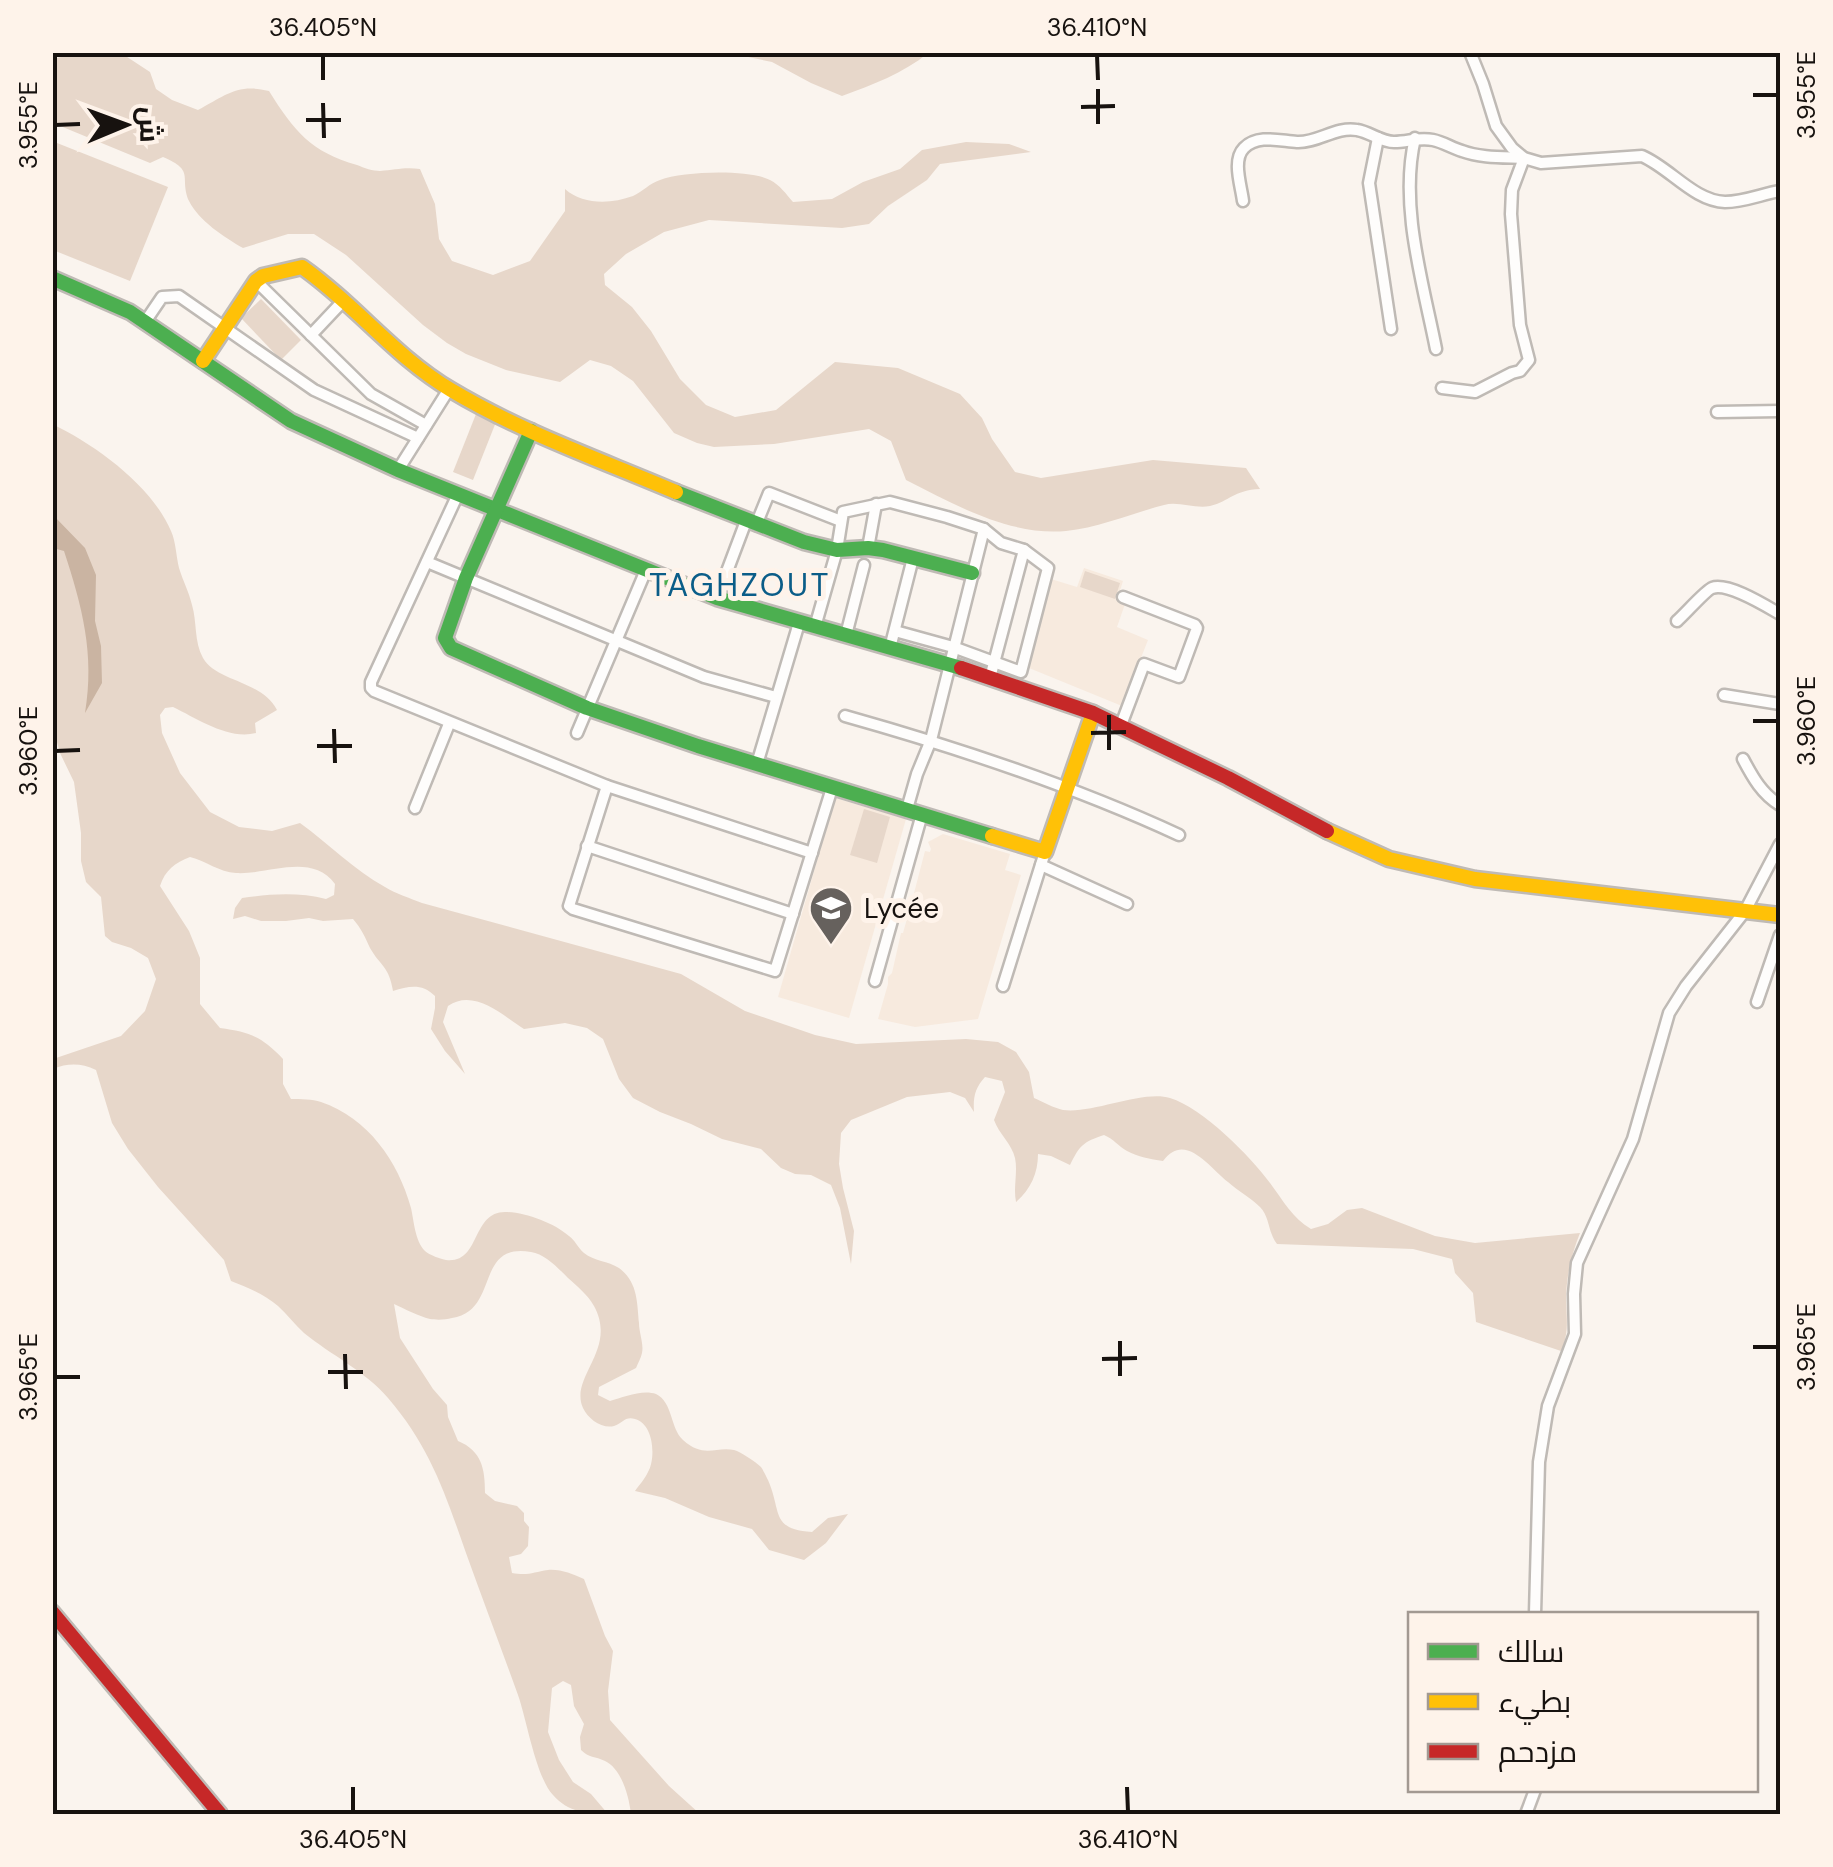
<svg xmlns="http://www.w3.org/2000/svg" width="1833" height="1867" viewBox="0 0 1833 1867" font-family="'DM Sans',Cairo,sans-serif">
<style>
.built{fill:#f7eade}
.green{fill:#e7d7ca}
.water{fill:#cab4a2}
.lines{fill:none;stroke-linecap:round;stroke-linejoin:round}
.street-casing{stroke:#bfbab5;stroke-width:15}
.fast-casing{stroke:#bfbab5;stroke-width:19}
.slow-casing{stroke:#bfbab5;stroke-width:19}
.jam-casing{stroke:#bfbab5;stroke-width:19}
.street{stroke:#fefdfc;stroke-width:10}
.fast{stroke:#4caf50;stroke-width:14}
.slow{stroke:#ffc107;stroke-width:14}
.jam{stroke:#c62828;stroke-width:14}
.ticks{fill:none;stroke:#17120f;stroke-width:4}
.labels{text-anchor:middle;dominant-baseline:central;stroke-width:10;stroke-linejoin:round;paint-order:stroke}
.poi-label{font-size:28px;fill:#17120f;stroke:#fef3ea;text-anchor:start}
.quarter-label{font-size:32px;letter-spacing:2.5px;fill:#0b5d88;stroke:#fef3ea}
.neatline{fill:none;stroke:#17120f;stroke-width:4}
.ticks-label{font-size:25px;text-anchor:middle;fill:#17120f}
</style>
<rect width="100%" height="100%" fill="#faf4ee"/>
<!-- built -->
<g class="built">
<path d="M1084,568L1123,581L1117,600L1125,604L1117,627L1148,640L1122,706L1029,668L1051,579L1077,587Z"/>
<path d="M835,798L906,819L849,1018L778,997Z"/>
<path d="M943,834L1010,854L1005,870L1021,875L978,1019L915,1027L878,1019L888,984V977L892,973L901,933H903L910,908L916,904L913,897L925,851L930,852L931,849L928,842Z"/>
</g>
<!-- green -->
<g class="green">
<path d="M77,53H121L150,72L156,89L172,100L198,110C225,96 237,83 269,91C294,131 311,152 357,165C364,168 373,171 380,171C395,170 404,167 420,169L435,204L439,239L452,261L493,275L530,261L565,211V189C583,205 611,204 633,196C642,192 650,183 660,180C683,171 749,169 770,180C780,185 786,194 793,202L832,199L863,182L900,169L922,150L966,142L1009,144L1031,152L940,164L927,180L888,206L869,224L842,228L709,220L664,232L626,254L604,274L605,285L632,307L651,331L680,379L706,405L735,417L776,410L835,362L898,368L960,394L982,418L992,439L1015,472L1041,478L1153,460L1246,468L1260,489C1234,490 1230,501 1210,506C1195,509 1178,501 1164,505C1133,513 1098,528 1066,531C1010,536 955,505 906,480L891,441L869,429L774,444L714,447L697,443L674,433L633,381L611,366L590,360L560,382L506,370L466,354L447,343L423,325L346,255L314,234H288L243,248C224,237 199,221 189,201C179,177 196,171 163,157L150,163L53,123V59Z"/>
<path d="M729,53H928C904,73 872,85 842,96L811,83L772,62Z"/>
<path d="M52,141L168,187L130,281L53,250Z"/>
<path d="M261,299L301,340L281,360L241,318Z"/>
<path d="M476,414L496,422L473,480L453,472Z"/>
<path d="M52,424C96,445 152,486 171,531C176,542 176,556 179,568C183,581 189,592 192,605C197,621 194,642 203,658C217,682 261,680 277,710L255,723L256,733C228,740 198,719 173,707L165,708L160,715L162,733L180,773L210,812L239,827L272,831L300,823C329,844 354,870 385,887C396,894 410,898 422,903L681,974L745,1011L815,1035L856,1044L966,1039L998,1042L1016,1052L1029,1072L1034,1098C1043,1102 1054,1108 1063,1110C1093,1114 1142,1090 1170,1098C1203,1108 1250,1156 1270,1183C1283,1200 1292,1218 1311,1229L1328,1224L1347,1210L1362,1208L1435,1236L1475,1243L1580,1233C1572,1253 1567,1273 1566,1296C1566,1316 1570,1332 1561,1351L1476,1322L1473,1293L1455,1273L1452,1259L1413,1249L1277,1244C1268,1233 1270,1217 1260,1207C1251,1198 1238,1191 1228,1182C1209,1167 1185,1131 1163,1161C1150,1159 1138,1157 1127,1151C1118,1146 1114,1139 1104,1135C1083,1142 1080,1145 1070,1165L1051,1156L1038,1154C1038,1173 1031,1189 1016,1202C1013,1187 1018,1172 1015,1158C1012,1144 999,1134 994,1120L1005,1092L1002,1081L985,1077C975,1088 973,1097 974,1112L965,1098L950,1092L907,1097L851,1120L841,1133L839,1164L843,1188L854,1231L851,1264L840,1208L831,1185L811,1175L795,1174L781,1168L761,1149L722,1139L691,1124L660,1112L633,1098L619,1079L603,1039L587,1028L565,1023L524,1029C502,1015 474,988 448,1006L443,1022L465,1074L445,1051L431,1029L435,1008V996C422,983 409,986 393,991C389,966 381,967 370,948C365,937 361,928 353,919L323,921L309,918L286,921H261L245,916L233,919L235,908L242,898C269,894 299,892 326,899L334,895L335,884C311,852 269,875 236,873C219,872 206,861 190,857C175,863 165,870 160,886L189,931L200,958V1004L220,1028C250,1032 262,1037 283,1059V1084L291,1099C301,1099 312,1099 321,1102C368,1118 398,1161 411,1208C414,1221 415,1241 425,1251C429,1255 441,1259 446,1260C481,1264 471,1212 505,1212C525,1212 554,1223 569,1236C575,1240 578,1248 584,1253C594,1261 608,1261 619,1268C638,1282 637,1303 639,1323C639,1333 644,1344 642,1353C641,1358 638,1363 636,1368L599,1387L598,1395L610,1401C623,1397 643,1389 656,1394C673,1402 670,1428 683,1440C704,1459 716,1446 734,1450C741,1452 756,1462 761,1467C762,1468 767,1478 768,1480C782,1512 770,1529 812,1532L828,1518L848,1514L826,1543L804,1560L769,1550L752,1529L709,1517L665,1498L635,1491C639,1485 645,1479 648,1472C656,1458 654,1424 635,1419C625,1416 623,1423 614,1426C602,1429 588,1419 583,1408C569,1377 618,1350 594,1306C588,1295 577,1286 568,1278C558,1268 545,1254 531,1252C474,1242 500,1311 452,1318C445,1320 436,1320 430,1319C418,1316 405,1309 394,1304L400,1338L433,1389L447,1405L448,1417L458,1441C482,1451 485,1469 485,1493L495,1501L517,1506L524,1513V1521L529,1527L528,1546L521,1554L509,1557L512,1573C528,1576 534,1572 548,1570C561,1569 572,1574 584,1579L605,1636L613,1651L608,1691L610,1720L669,1786L700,1814H631C629,1797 622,1769 605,1761C595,1756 589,1758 581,1750L580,1737L584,1724L574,1706L571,1685L563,1681L552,1688L548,1732L559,1760L573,1782L591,1794L608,1814C586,1814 568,1812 553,1795C536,1777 527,1721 518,1695C501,1648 483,1600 466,1553C445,1493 430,1447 388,1398C365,1371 331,1355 304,1333C295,1325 287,1314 278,1306C265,1295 247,1287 231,1281L224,1260L158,1187L128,1149L112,1123L96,1070C81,1063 68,1063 53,1069V1061L56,1058L121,1036L145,1011L156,979L148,958L131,948L112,942L105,936L101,897L86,882L81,861V833L74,782L60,753L53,728V705L57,684L56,631L52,606Z"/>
<path d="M1085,571L1120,583L1115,599L1080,587Z"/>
<path d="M864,809L890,817L877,863L850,855Z"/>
</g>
<!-- water -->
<path class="water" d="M53,515L85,548L96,575L95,621L101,646L102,683L85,713C95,654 82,606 64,551L53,548Z"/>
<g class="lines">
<!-- street casing -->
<g class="street-casing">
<g id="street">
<path d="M1470,52L1483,84L1496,126L1512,148L1524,158L1541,163L1642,156C1670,168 1694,201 1725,202C1744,202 1762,194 1780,191"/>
<path d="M1378,138L1369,183L1391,329"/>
<path d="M1415,138C1399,205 1423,283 1436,349"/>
<path d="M1243,201C1241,185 1232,160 1244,148C1258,134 1280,141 1297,142C1318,143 1336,126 1357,130C1370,132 1381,142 1394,142C1408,142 1419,137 1433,140C1443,142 1452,148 1462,151C1481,158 1503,157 1524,158L1512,190L1511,214L1520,325L1529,360L1520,371L1512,373L1475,392L1442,388"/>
<path d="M256,281L371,394L426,425"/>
<path d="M145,322L162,297L179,296L314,390L418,438"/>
<path d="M311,335L344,300"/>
<path d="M1717,412L1780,411"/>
<path d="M398,470L449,389"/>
<path d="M458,494L371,682V688L374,691L607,786L812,853"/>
<path d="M756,525L769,493L841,521"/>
<path d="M868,548L876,504"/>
<path d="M427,562L704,677L776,697"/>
<path d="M717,598L746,521"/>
<path d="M1677,621C1685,614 1706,590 1712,588C1728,582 1766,606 1780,614"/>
<path d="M815,627L837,550L843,512L890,502L947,517L984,529L1001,543L1024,550L1048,568L1021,672L953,647L895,631"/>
<path d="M846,635L864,565"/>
<path d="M890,648L913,558"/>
<path d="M990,678L1024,550"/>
<path d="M1724,695L1780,704"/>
<path d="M845,716C959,748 1071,785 1179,835"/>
<path d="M1121,725L1144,664L1179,677L1197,628L1195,625L1123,597"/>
<path d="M577,733L646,570"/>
<path d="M1743,759C1753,778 1762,794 1780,805"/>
<path d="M757,764L799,623"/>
<path d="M607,786L569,906L573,909L775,971L832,788"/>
<path d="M415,808L449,724"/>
<path d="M907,809L917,774L931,740L984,529"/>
<path d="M587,846L793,914"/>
<path d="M1041,865L1127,904"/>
<path d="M875,981L922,814"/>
<path d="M1003,986L1045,852"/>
<path d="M1757,1002L1780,935"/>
<path d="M1535,1614L1539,1462L1548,1406L1575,1334L1574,1294L1577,1263L1633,1139L1669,1013L1686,986L1745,911L1780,844"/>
<path d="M1526,1814L1535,1790"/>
</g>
</g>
<!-- fast casing -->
<g class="fast-casing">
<g id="fast">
<path d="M52,278L130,312L291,421L398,470L717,598L961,668"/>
<path d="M531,431L466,578L445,638L451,648L587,708L698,746L992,836"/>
<path d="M676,492L804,542L837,550L868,548L883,550L972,573"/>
</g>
</g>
<!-- slow casing -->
<g class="slow-casing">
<g id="slow">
<path d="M203,361L256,281L263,276L302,267C355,304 395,357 451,390C521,432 601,460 676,492"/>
<path d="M1327,831L1389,859L1475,879L1780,915"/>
<path d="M992,836L1045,852L1093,713"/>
</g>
</g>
<!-- jam casing -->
<g class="jam-casing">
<g id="jam">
<path d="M961,668L1093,713L1228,778L1327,831"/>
<path d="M52,1612L220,1814"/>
</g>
</g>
<!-- street -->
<use href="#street" class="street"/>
<!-- fast -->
<use href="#fast" class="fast"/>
<!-- slow -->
<use href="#slow" class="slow"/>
<!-- jam -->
<use href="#jam" class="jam"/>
</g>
<!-- ticks -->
<path class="ticks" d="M323,55V80M1097,55L1098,80M1098,89V124M1753,95H1778M323,103L324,138M1081,107L1115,106M306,120H341M55,125L80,124M1109,715V750M1753,721H1778M334,729L335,763M1091,733L1126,732M317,746H352M55,751L80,750M1120,1341V1376M1753,1347H1778M345,1354L346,1389M1102,1359L1137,1358M328,1372H363M55,1377H80M353,1787V1812M1127,1787L1128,1812"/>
<!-- icons -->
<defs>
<g id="university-pin" transform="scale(2.25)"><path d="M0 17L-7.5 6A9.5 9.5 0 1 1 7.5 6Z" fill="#66615d" stroke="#fef3ea"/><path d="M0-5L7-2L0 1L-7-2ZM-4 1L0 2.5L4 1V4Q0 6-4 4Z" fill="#fff"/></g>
</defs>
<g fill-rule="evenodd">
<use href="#university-pin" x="831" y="908"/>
</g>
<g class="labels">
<!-- poi labels -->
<g class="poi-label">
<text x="864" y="908">Lycée</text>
</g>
<!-- quarter labels -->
<g class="quarter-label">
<text x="740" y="585">TAGHZOUT</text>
</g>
</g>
<!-- border -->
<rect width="1833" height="1867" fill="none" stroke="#fef3ea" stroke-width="110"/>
<!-- legend -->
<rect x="1408" y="1612" width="350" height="180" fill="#fef3ea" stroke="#a29992" stroke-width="2.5"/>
<rect x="1428" y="1644" width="50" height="15" fill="#4caf50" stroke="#a29992" stroke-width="2.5"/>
<text x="1498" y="1662" font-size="30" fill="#17120f">سالك</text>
<rect x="1428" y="1694" width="50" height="15" fill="#ffc107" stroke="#a29992" stroke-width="2.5"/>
<text x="1498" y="1712" font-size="30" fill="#17120f">بطيء</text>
<rect x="1428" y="1744" width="50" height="15" fill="#c62828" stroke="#a29992" stroke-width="2.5"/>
<text x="1498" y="1762" font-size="30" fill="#17120f">مزدحم</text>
<!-- north arrow -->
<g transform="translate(125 125) rotate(89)" stroke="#fef3ea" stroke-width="8" paint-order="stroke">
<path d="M0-8L18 38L0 25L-18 38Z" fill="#17120f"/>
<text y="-15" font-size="28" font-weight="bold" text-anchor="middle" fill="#17120f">ش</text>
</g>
<rect x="55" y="55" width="1723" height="1757" class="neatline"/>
<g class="ticks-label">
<text x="323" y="36">36.405°N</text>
<text x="1097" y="36">36.410°N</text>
<text transform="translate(1806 95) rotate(-90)" y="9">3.955°E</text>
<text transform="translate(28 125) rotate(-90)" y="9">3.955°E</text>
<text transform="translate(1806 721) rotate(-90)" y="9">3.960°E</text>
<text transform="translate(28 751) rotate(-90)" y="9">3.960°E</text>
<text transform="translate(1806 1347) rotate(-90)" y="9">3.965°E</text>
<text transform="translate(28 1377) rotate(-90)" y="9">3.965°E</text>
<text x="353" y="1848">36.405°N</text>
<text x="1128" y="1848">36.410°N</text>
</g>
</svg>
